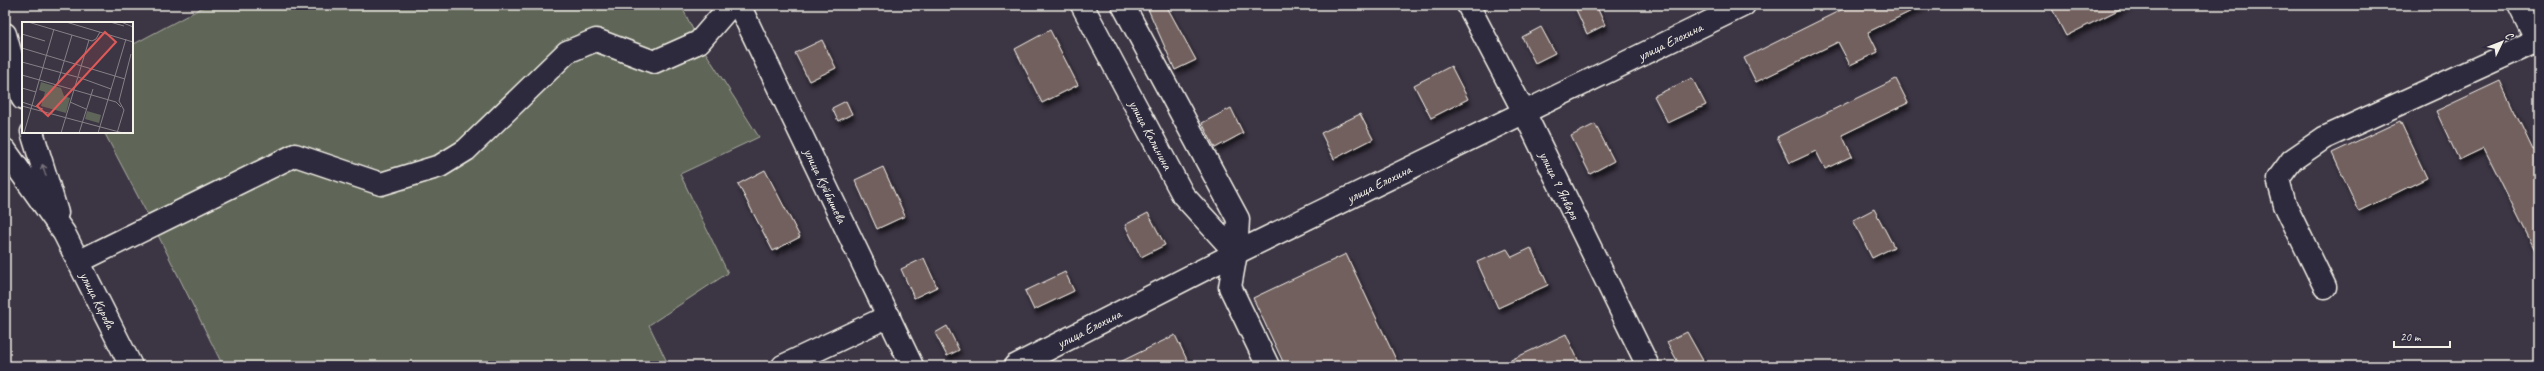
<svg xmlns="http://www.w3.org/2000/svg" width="2544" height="371" viewBox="0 0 2544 371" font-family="Caveat,sans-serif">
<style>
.green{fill:#5f6659;stroke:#aaaca0}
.building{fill:#72615f;stroke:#f4f1e8;filter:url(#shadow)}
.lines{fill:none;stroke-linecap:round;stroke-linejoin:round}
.minor-casing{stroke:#f4f1e8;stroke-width:25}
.major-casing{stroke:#f4f1e8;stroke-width:25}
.minor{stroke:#2f2a3d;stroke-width:22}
.major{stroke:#2f2a3d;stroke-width:22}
.oneway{stroke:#747079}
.labels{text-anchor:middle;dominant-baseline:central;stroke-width:3;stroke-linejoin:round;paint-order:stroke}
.street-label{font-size:14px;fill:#f4f1e8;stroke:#2f2a3d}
.inset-road{fill:none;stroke:#868086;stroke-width:1}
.view{fill:#de5a58;fill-opacity:0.15;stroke:#de5a58;stroke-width:2}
.inset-edge{fill:none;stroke:#f4f1e8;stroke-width:2}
</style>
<defs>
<filter id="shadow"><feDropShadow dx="2.5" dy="4.5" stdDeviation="2" flood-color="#0009"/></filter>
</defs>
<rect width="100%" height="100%" fill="#3c3544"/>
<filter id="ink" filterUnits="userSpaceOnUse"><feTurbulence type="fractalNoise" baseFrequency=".025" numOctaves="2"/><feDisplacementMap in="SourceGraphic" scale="8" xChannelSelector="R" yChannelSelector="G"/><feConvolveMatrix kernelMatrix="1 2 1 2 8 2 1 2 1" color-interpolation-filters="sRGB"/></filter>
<g filter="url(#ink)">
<!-- green -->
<path class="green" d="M207,5H681L699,42L759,137L680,174L728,273L649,325L669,366H223L153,225L104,132H132V45Z"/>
<!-- building -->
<g class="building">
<path d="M1157,5H1166L1196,60L1175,70L1148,9Z"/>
<path d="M1574,5H1596L1605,25L1587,34Z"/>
<path d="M1851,5H1924L1868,32L1878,52L1850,65L1838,42L1756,82L1744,58Z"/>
<path d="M2050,5H2128L2066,36Z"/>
<path d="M1541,27L1555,53L1535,63L1522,37Z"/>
<path d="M1050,30L1078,85L1042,103L1015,49Z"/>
<path d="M822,40L836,68L809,81L795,53Z"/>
<path d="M1451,66L1468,99L1431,118L1414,85Z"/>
<path d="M1692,78L1706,105L1668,123L1654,96Z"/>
<path d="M1896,79L1908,103L1842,135L1852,156L1825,169L1816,151L1790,163L1777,137Z"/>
<path d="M2500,81L2533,150L2539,147V258L2484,148L2459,160L2436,111Z"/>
<path d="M846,101L852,114L838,121L832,108Z"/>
<path d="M1231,108L1243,133L1215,148L1202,123Z"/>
<path d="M1360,114L1373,139L1334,159L1321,133Z"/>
<path d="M2400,121L2427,178L2359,211L2332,153Z"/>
<path d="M1595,124L1614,161L1590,174L1571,136Z"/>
<path d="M883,167L905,216L877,229L855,180Z"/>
<path d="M765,170L800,237L773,251L738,184Z"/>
<path d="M1874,209L1894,247L1872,258L1853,220Z"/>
<path d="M1148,213L1165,245L1141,257L1125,225Z"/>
<path d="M1531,248L1548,285L1498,308L1477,262L1507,249L1512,257Z"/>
<path d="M1346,254L1399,366H1285L1253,298Z"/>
<path d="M924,258L937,287L914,298L901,269Z"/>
<path d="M1065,272L1074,291L1034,310L1025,291Z"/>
<path d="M947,326L959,350L947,356L935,333Z"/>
<path d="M1687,332L1706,366H1680L1667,342Z"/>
<path d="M1566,334L1581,366H1498Z"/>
<path d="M1175,335L1190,366H1112Z"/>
</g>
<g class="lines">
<!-- minor casing -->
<g class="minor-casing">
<g id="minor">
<path id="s1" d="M739,5L912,366"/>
<path id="s2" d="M1082,5L1183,195L1236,253"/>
<path d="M1123,5L1238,219L1236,253L1230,287L1268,366"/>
<path id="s3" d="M1468,5L1525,114L1648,366"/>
<path d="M2519,5L2539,45"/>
<path d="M78,262L295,155L381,184L440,166L466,150L567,52L596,40L654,62L699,42L731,5"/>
<path d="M2325,287L2285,205L2278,179L2292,160L2324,138L2537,41"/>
<path d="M783,366L889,316"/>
<path id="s4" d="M1015,366L1236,253L1744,5"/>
</g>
</g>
<!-- major casing -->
<g class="major-casing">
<g id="major">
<path d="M5,34L23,99"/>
<path d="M32,132L57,213"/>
<path id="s5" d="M5,150L64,233L131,366"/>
</g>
</g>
<!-- minor -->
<use href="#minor" class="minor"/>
<!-- major -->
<use href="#major" class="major"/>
</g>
<!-- one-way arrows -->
<defs><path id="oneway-shaft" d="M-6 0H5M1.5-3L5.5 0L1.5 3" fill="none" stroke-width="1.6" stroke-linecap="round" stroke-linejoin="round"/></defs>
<use class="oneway" href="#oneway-shaft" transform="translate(44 170) rotate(-108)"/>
</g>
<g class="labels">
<!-- street labels -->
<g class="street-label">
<text stroke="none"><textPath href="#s4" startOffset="731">улица Елохина</textPath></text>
<text stroke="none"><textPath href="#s2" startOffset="147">улица Калинина</textPath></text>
<text stroke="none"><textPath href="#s4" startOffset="407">улица Елохина</textPath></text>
<text stroke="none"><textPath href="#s1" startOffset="200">улица Куйбышева</textPath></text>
<text stroke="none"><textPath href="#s3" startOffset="202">улица 9 Января</textPath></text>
<text stroke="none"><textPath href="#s5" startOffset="177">улица Кирова</textPath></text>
<text stroke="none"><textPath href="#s4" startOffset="83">улица Елохина</textPath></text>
</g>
</g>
<!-- overview -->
<g transform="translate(22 22)">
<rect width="111" height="111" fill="#3c3544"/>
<path d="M19,60L39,66L42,74L48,76L44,91L19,84L23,70L17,68ZM65,89L79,93L77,101L63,97Z" fill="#5f6659"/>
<path class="inset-road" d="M6,0L70,19L74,17L78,10M44,0L111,20M88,0L102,4M99,0L111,5M0,12L23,19M0,26L103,57M0,40L55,55M0,53L94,80L99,85M56,55L89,67M35,63L50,13M0,66L14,70M0,80L21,87M48,80L64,87M0,84L101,111M2,111L32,7M39,111L67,18M57,111L71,67M76,111L104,17M95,111L102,88L97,79L109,32"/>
<path class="view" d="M83,10L94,20L26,94L15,84Z"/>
<rect width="111" height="111" class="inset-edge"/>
</g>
<!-- margin -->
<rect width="2544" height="371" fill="none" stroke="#2f2a3d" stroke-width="20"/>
<rect x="10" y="10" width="2524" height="351" fill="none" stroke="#f4f1e8" stroke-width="1.5" filter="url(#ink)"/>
<!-- north arrow -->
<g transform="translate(2502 42) rotate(47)" stroke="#2f2a3d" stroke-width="3" paint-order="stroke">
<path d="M0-3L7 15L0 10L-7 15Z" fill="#f4f1e8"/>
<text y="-6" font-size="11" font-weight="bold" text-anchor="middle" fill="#f4f1e8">С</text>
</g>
<!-- scale -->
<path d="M2394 341v6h56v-6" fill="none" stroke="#f4f1e8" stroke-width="2"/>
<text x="2400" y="341" font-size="12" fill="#f4f1e8" stroke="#2f2a3d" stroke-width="3" paint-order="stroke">20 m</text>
</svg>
